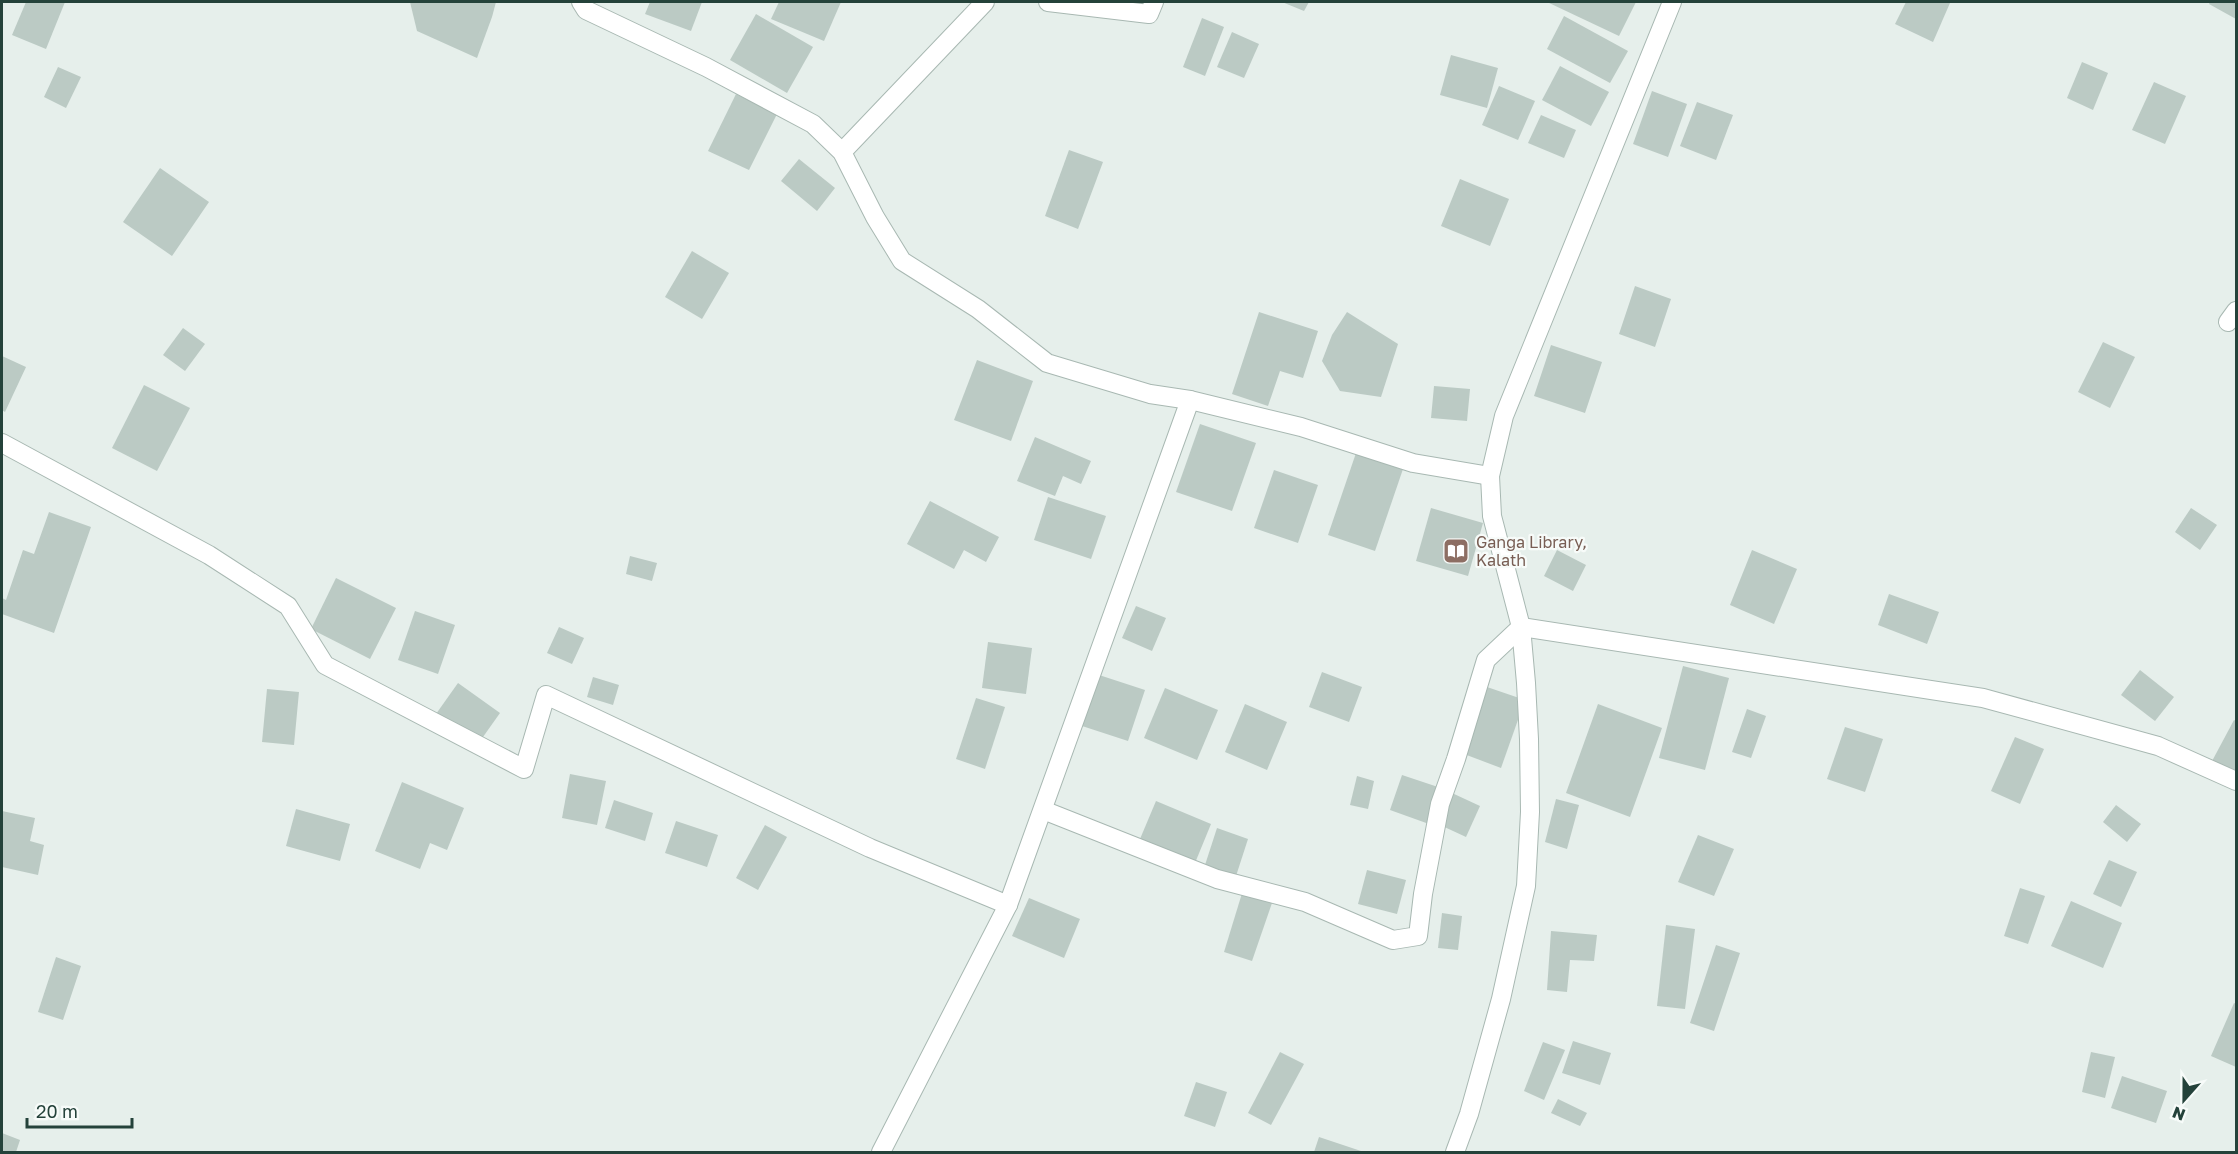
<svg xmlns="http://www.w3.org/2000/svg" width="2238" height="1154" viewBox="0 0 2238 1154" font-family="'Golos Text',sans-serif">
<style>
.building{fill:#bbcac4}
.lines{fill:none;stroke-linecap:round;stroke-linejoin:round}
.minor-casing{stroke:#a8b8b2;stroke-width:20}
.minor{stroke:#fff;stroke-width:18}
.labels{text-anchor:middle;dominant-baseline:central;stroke-width:4.5;stroke-linejoin:round;paint-order:stroke}
.education-label{font-size:16px;fill:#785e54;stroke:#f7fbf9;text-anchor:start}
</style>
<rect width="100%" height="100%" fill="#e6efeb"/>
<!-- building -->
<g class="building">
<path d="M26,2H65L46,49L12,35Z"/>
<path d="M410,2H496L492,17L477,58L417,31Z"/>
<path d="M650,2H702L691,31L645,14Z"/>
<path d="M779,2H841L824,41L771,19Z"/>
<path d="M1282,2H1309L1304,11Z"/>
<path d="M1547,2H1636L1619,36Z"/>
<path d="M1906,2H1946L1950,3L1933,42L1895,24Z"/>
<path d="M2210,2H2236V19L2209,4Z"/>
<path d="M756,14L813,47L787,93L730,60Z"/>
<path d="M1564,16L1628,51L1610,83L1547,49Z"/>
<path d="M1202,18L1224,27L1205,76L1183,67Z"/>
<path d="M1232,32L1259,44L1244,78L1217,67Z"/>
<path d="M1451,55L1498,68L1487,108L1440,95Z"/>
<path d="M2082,62L2108,73L2093,110L2067,98Z"/>
<path d="M1560,66L1609,92L1591,126L1542,100Z"/>
<path d="M58,67L81,77L66,108L44,97Z"/>
<path d="M2154,82L2186,96L2165,144L2132,130Z"/>
<path d="M1499,86L1535,101L1518,140L1482,125Z"/>
<path d="M1652,91L1687,104L1668,157L1633,144Z"/>
<path d="M736,94L777,114L749,170L708,151Z"/>
<path d="M1697,102L1733,115L1716,160L1680,146Z"/>
<path d="M1541,115L1576,130L1564,158L1528,143Z"/>
<path d="M1069,150L1103,162L1078,229L1045,216Z"/>
<path d="M799,159L835,188L817,211L781,181Z"/>
<path d="M160,168L209,202L172,256L123,222Z"/>
<path d="M1460,179L1509,199L1490,246L1441,226Z"/>
<path d="M692,251L729,273L702,319L665,297Z"/>
<path d="M1635,286L1671,299L1655,347L1619,334Z"/>
<path d="M1259,312L1318,331L1303,378L1280,371L1268,406L1232,394Z"/>
<path d="M1347,312L1398,344L1381,397L1340,391L1322,361L1332,335Z"/>
<path d="M183,328L205,344L185,371L163,355Z"/>
<path d="M2103,342L2135,357L2110,408L2078,392Z"/>
<path d="M1551,345L1602,362L1585,413L1534,396Z"/>
<path d="M2,356L26,367L5,412L2,410Z"/>
<path d="M977,360L1033,381L1011,441L954,420Z"/>
<path d="M144,385L190,408L157,471L112,448Z"/>
<path d="M1434,386L1470,389L1467,421L1431,418Z"/>
<path d="M1200,424L1256,443L1232,511L1176,492Z"/>
<path d="M1035,437L1091,461L1081,484L1063,476L1055,496L1017,481Z"/>
<path d="M1356,453L1403,469L1375,551L1328,535Z"/>
<path d="M1274,470L1318,485L1298,543L1254,528Z"/>
<path d="M1048,497L1106,516L1091,559L1034,540Z"/>
<path d="M930,501L999,537L986,562L964,550L954,569L907,544Z"/>
<path d="M1431,508L1483,523L1468,576L1416,561Z"/>
<path d="M2191,508L2217,525L2200,550L2175,532Z"/>
<path d="M49,512L91,527L54,633L2,614V598L6,600L23,550L34,554Z"/>
<path d="M1557,550L1586,565L1573,591L1544,576Z"/>
<path d="M1752,550L1797,569L1774,624L1730,605Z"/>
<path d="M630,556L657,563L652,581L626,574Z"/>
<path d="M336,578L396,608L370,659L311,629Z"/>
<path d="M1889,594L1939,612L1927,644L1878,625Z"/>
<path d="M1136,606L1166,618L1152,651L1122,638Z"/>
<path d="M415,611L455,625L438,674L398,660Z"/>
<path d="M559,627L584,638L572,664L547,653Z"/>
<path d="M988,642L1032,648L1026,694L982,688Z"/>
<path d="M1683,666L1729,678L1705,770L1659,758Z"/>
<path d="M2140,670L2174,697L2155,721L2121,695Z"/>
<path d="M1322,672L1362,687L1349,722L1309,707Z"/>
<path d="M1096,674L1145,690L1128,741L1079,725Z"/>
<path d="M593,677L619,685L613,705L587,697Z"/>
<path d="M458,683L500,713L478,744L436,714Z"/>
<path d="M1487,687L1525,700L1501,768L1464,754Z"/>
<path d="M1165,688L1218,710L1197,760L1144,738Z"/>
<path d="M267,689L299,692L294,745L262,742Z"/>
<path d="M976,698L1005,707L985,769L956,759Z"/>
<path d="M1245,704L1287,722L1267,770L1225,752Z"/>
<path d="M1598,704L1662,728L1630,817L1566,793Z"/>
<path d="M1747,709L1766,716L1751,758L1732,752Z"/>
<path d="M2234,720L2236,721V777L2211,763Z"/>
<path d="M1845,727L1883,739L1865,792L1827,779Z"/>
<path d="M2015,737L2044,749L2020,804L1991,791Z"/>
<path d="M570,774L606,781L597,825L562,818Z"/>
<path d="M1402,775L1441,788L1429,824L1390,810Z"/>
<path d="M1357,776L1374,781L1368,809L1350,805Z"/>
<path d="M402,782L464,808L447,850L430,843L420,869L375,851Z"/>
<path d="M1452,793L1480,806L1466,837L1438,824Z"/>
<path d="M1556,799L1579,805L1567,849L1545,842Z"/>
<path d="M614,800L653,813L645,841L605,828Z"/>
<path d="M1156,801L1211,824L1195,863L1140,839Z"/>
<path d="M2116,805L2141,824L2127,842L2103,822Z"/>
<path d="M296,809L350,824L340,861L286,846Z"/>
<path d="M2,811L35,818L30,841L44,845L38,875L2,867Z"/>
<path d="M676,821L718,835L707,867L665,853Z"/>
<path d="M765,825L787,837L758,890L736,878Z"/>
<path d="M1217,828L1248,839L1236,876L1205,865Z"/>
<path d="M1698,835L1734,849L1714,896L1678,882Z"/>
<path d="M2109,860L2137,872L2121,907L2093,894Z"/>
<path d="M1367,870L1406,880L1397,914L1358,904Z"/>
<path d="M2020,888L2045,896L2028,944L2004,936Z"/>
<path d="M1243,890L1273,900L1252,961L1224,952Z"/>
<path d="M1029,898L1080,919L1064,958L1012,936Z"/>
<path d="M2071,901L2122,923L2103,968L2051,946Z"/>
<path d="M1442,913L1462,916L1458,950L1438,948Z"/>
<path d="M1666,925L1695,929L1685,1009L1657,1006Z"/>
<path d="M1551,931L1597,935L1594,961L1570,960L1567,992L1547,990Z"/>
<path d="M1716,945L1740,953L1714,1031L1690,1023Z"/>
<path d="M56,957L81,966L63,1020L38,1012Z"/>
<path d="M2234,1003L2236,1004V1067L2211,1056Z"/>
<path d="M1573,1041L1611,1053L1600,1085L1562,1073Z"/>
<path d="M1543,1042L1565,1050L1544,1100L1524,1091Z"/>
<path d="M1280,1052L1304,1064L1271,1125L1248,1113Z"/>
<path d="M2091,1052L2115,1057L2105,1098L2082,1092Z"/>
<path d="M2122,1076L2167,1091L2156,1123L2111,1108Z"/>
<path d="M1196,1082L1227,1092L1215,1127L1184,1116Z"/>
<path d="M1558,1099L1587,1113L1580,1126L1551,1113Z"/>
<path d="M2,1133L20,1140L16,1152H2Z"/>
<path d="M1319,1137L1364,1152H1314Z"/>
</g>
<g class="lines">
<!-- minor casing -->
<g class="minor-casing">
<g id="minor">
<path d="M581,2L586,10L706,67L813,124L842,152L875,217L902,261L978,309L1047,363L1150,394L1190,400L1301,427L1413,463L1490,476"/>
<path d="M1048,2L1149,14L1154,2"/>
<path d="M842,152L985,2"/>
<path d="M2228,322L2236,311"/>
<path d="M2,443L209,555L288,606L325,665L524,769L546,695L870,848L1008,905"/>
<path d="M1043,810L1217,879L1305,902L1393,940L1418,936L1423,894L1440,804L1456,759L1486,660L1521,627L1983,698L2158,746L2236,781"/>
<path d="M881,1152L1008,905L1190,400"/>
<path d="M1455,1152L1469,1114L1501,999L1526,886L1530,812L1529,739L1526,683L1521,627L1492,516L1490,476L1504,416L1672,2"/>
</g>
</g>
<!-- minor -->
<use href="#minor" class="minor"/>
</g>
<!-- icons -->
<defs>
<g id="library-square" transform="scale(1.35)"><rect x="-9" y="-9" width="18" height="18" rx="4" fill="#8d6e63" stroke="#f7fbf9"/><path d="M-6-4Q-3-5.5-.7-3.5V5Q-3 3-6 4ZM6-4Q3-5.5 .7-3.5V5Q3 3 6 4Z" fill="#fff"/></g>
</defs>
<g fill-rule="evenodd">
<use href="#library-square" x="1456" y="551"/>
</g>
<g class="labels">
<!-- education labels -->
<g class="education-label">
<text x="1476" y="542">Ganga Library,<tspan x="1476" dy="18">Kalath</tspan></text>
</g>
</g>
<!-- border -->
<rect width="2238" height="1154" fill="none" stroke="#24423a" stroke-width="6"/>
<!-- north arrow -->
<g transform="translate(2184 1100) rotate(201)" stroke="#f7fbf9" stroke-width="4.5" paint-order="stroke">
<path d="M0-4.5L10 22L0 15L-10 22Z" fill="#24423a"/>
<text y="-9" font-size="16" font-weight="bold" text-anchor="middle" fill="#24423a">N</text>
</g>
<!-- scale -->
<path d="M27 1118v9h105v-9" fill="none" stroke="#24423a" stroke-width="3"/>
<text x="36" y="1118" font-size="18" fill="#24423a" stroke="#f7fbf9" stroke-width="4.5" paint-order="stroke">20 m</text>
</svg>
